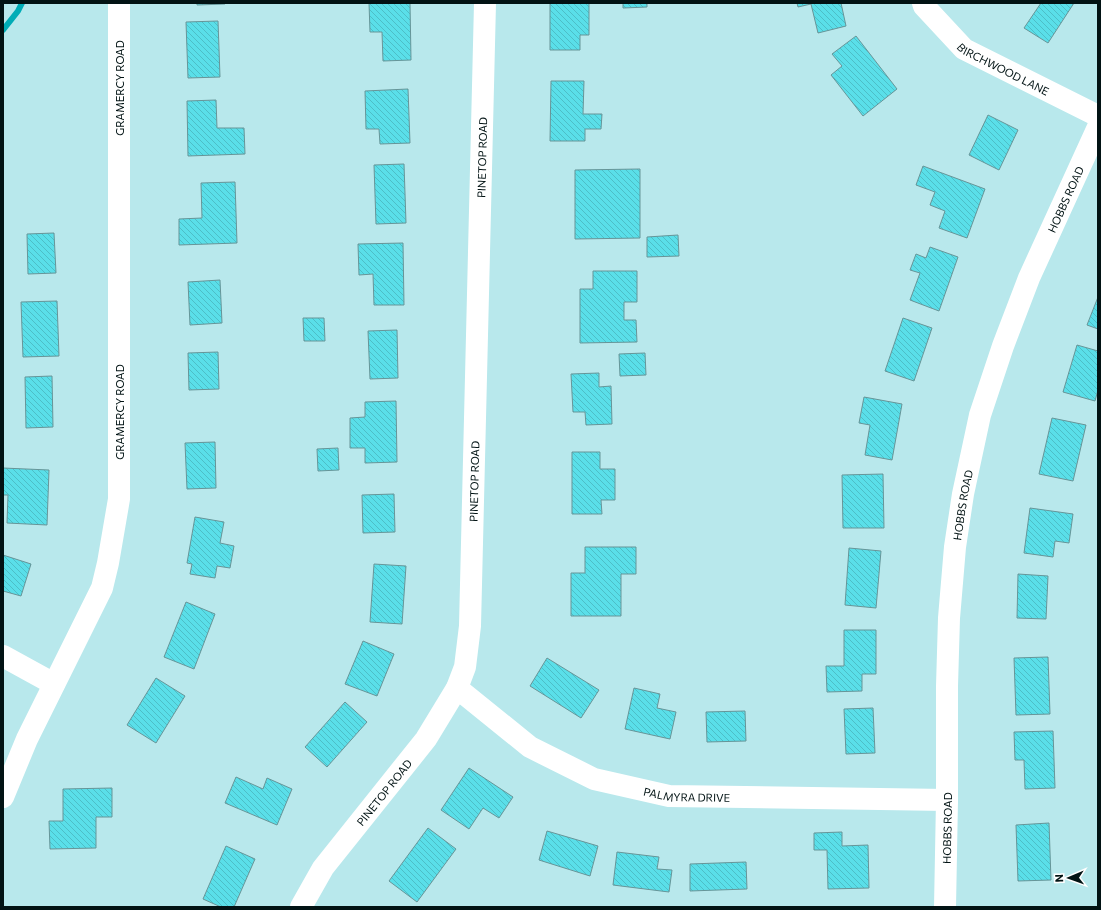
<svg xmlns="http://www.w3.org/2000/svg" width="1101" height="910" viewBox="0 0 1101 910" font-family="Commissioner,sans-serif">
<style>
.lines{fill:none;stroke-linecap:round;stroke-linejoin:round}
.stream{stroke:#00acb6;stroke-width:6}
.building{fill:url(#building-back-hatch);stroke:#679598}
.minor{stroke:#fff;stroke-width:22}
.tertiary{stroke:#fff;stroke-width:22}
.labels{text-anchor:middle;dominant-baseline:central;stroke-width:3;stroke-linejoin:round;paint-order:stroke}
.street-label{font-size:11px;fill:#021314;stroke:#fff}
</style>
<defs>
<pattern id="building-back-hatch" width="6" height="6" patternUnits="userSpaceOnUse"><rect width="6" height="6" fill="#5adfe9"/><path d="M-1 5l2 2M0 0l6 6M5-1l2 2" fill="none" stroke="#4dbec7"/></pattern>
</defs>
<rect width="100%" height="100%" fill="#b8e8ec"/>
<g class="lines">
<!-- stream -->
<path class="stream" d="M3,30L18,11L22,3"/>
</g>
<!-- building -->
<g class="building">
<path d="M197,3H225V4L197,5Z"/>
<path d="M369,3H410L411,60L383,61L382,32H370Z"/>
<path d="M550,3H589V35H580V50H550Z"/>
<path d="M623,3H647V7L623,8Z"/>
<path d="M797,3H841L846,26L818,33L811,4L798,7Z"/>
<path d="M1041,3H1074L1048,43L1024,28Z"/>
<path d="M218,21L220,77L188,78L186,22Z"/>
<path d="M856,36L897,89L863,116L831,75L842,66L832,54Z"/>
<path d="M551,81H584L583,114H602L601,129H585V141H550Z"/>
<path d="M408,89L410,143L380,144L379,129H366L365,91Z"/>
<path d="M216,100L217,128H244L245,154L188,156L187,101Z"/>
<path d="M988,115L1018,130L999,170L969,155Z"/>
<path d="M404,164L406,223L376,224L374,165Z"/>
<path d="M923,166L985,189L967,238L939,228L945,211L930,205L935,192L916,185Z"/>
<path d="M640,169V238L575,239V170Z"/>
<path d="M235,182L237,243L179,245V219L202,218L201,183Z"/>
<path d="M54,233L56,273L28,274L27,234Z"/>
<path d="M678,235L679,256L647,257V237Z"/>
<path d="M403,243L404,305H374L373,274L359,275L358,244Z"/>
<path d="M930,247L958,257L939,311L910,300L920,273L910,270L916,254L926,258Z"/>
<path d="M593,271H637V302H624V320H636L637,342L580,343V289H593Z"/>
<path d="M220,280L222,323L190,325L188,282Z"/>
<path d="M1098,297V329L1087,325Z"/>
<path d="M57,301L59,356L23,357L21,302Z"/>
<path d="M303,318H324L325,341H304Z"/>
<path d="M903,318L932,328L914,381L885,371Z"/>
<path d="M397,330L398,378L370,379L368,331Z"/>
<path d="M1077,345L1098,351V390L1095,401L1063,392Z"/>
<path d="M218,352L219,389L189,390L188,353Z"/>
<path d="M645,353L646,375L620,376L619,354Z"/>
<path d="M599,373V387L611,386L612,424L586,425L585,412H573L571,374Z"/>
<path d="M52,376L53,427L26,428L25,377Z"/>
<path d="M864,397L902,404L892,460L865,455L870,425L859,423Z"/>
<path d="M396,401L397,462L365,463V448H350V418L365,417V402Z"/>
<path d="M1052,418L1086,425L1073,481L1039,474Z"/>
<path d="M215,442L216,488L187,489L185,443Z"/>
<path d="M338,448L339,470L318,471L317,449Z"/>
<path d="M572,452H600V469H615V500H601L602,514H572Z"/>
<path d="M3,468L49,470L47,525L7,523L8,495H3Z"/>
<path d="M883,474L884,528H843L842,475Z"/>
<path d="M394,494L395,532L363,533L362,495Z"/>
<path d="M1030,508L1073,514L1069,543L1055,541L1053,557L1024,553Z"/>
<path d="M195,517L224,522L220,543L234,546L230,568L217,566L215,578L190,574L192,564L187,563Z"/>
<path d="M585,547H636V574H621V616H571V573H585Z"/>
<path d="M849,548L881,551L876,608L845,605Z"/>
<path d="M3,555L31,564L21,596L3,591Z"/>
<path d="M374,564L406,566L402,624L370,622Z"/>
<path d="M1018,574L1048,576L1046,619L1017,618Z"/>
<path d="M186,602L215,614L194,669L164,657Z"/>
<path d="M844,630H876V674H862V691L827,692L826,666H844Z"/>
<path d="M363,641L394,654L377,696L345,684Z"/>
<path d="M1048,657L1050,714L1016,715L1014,658Z"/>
<path d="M547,658L599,690L581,718L530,686Z"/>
<path d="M156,678L185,696L156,743L127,725Z"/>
<path d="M634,688L660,694L657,708L676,712L670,739L625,729Z"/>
<path d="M345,702L367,722L327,767L305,747Z"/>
<path d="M873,708L875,753L846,754L844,709Z"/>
<path d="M745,711L746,741L707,742L706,712Z"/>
<path d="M1053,731L1055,788L1025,789L1024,760H1015L1014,732Z"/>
<path d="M469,768L513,797L499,818L483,808L469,829L441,810Z"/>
<path d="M236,777L263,789L267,778L292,789L277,825L225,803Z"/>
<path d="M112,788V817H96V848L50,849L49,821H63V789Z"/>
<path d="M1049,823L1051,880L1018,881L1016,825Z"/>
<path d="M428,828L456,849L417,902L389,881Z"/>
<path d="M547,831L598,846L590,876L539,860Z"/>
<path d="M842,832V846L868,845L869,888L828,889L827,850H814V833Z"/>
<path d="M226,846L255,859L234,907H221L203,899Z"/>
<path d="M617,852L659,857L657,869L672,870L669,892L613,885Z"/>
<path d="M746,862L747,889L690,891V864Z"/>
</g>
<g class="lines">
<!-- minor -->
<g class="minor">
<path id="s1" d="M923,3L924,6L964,49L1098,116"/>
<path d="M3,656L54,684"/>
<path id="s2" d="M457,688L530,747L594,779L669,796L947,800"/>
<path d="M3,797L27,739L102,588L108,563L119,499V3"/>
<path id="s3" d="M301,907L323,868L426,739L457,688L465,667L470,626L485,3"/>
</g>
<!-- tertiary -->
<path class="tertiary" id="s4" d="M945,907L947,800V686L949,618L955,547L963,494L980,415L1003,346L1029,278L1098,127"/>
</g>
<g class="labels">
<!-- street labels -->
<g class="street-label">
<text stroke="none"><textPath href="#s1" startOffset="106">BIRCHWOOD LANE</textPath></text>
<text transform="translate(119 88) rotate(-90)">GRAMERCY ROAD</text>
<text stroke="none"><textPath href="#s3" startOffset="802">PINETOP ROAD</textPath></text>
<text stroke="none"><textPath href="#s4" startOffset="727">HOBBS ROAD</textPath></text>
<text transform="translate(119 412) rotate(-90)">GRAMERCY ROAD</text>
<text stroke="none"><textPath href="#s3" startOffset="478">PINETOP ROAD</textPath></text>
<text stroke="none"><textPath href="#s4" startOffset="403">HOBBS ROAD</textPath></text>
<text stroke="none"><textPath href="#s3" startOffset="142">PINETOP ROAD</textPath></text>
<text stroke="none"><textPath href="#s2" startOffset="260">PALMYRA DRIVE</textPath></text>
<text stroke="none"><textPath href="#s4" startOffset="79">HOBBS ROAD</textPath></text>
</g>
</g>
<!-- border -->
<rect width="1101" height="910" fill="none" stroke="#021314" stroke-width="8"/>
<!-- north arrow -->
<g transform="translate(1069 878) rotate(268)" stroke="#ffffff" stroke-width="3" paint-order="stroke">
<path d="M0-3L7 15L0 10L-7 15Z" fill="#021314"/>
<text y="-6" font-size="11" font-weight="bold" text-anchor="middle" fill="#021314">N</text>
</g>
</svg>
